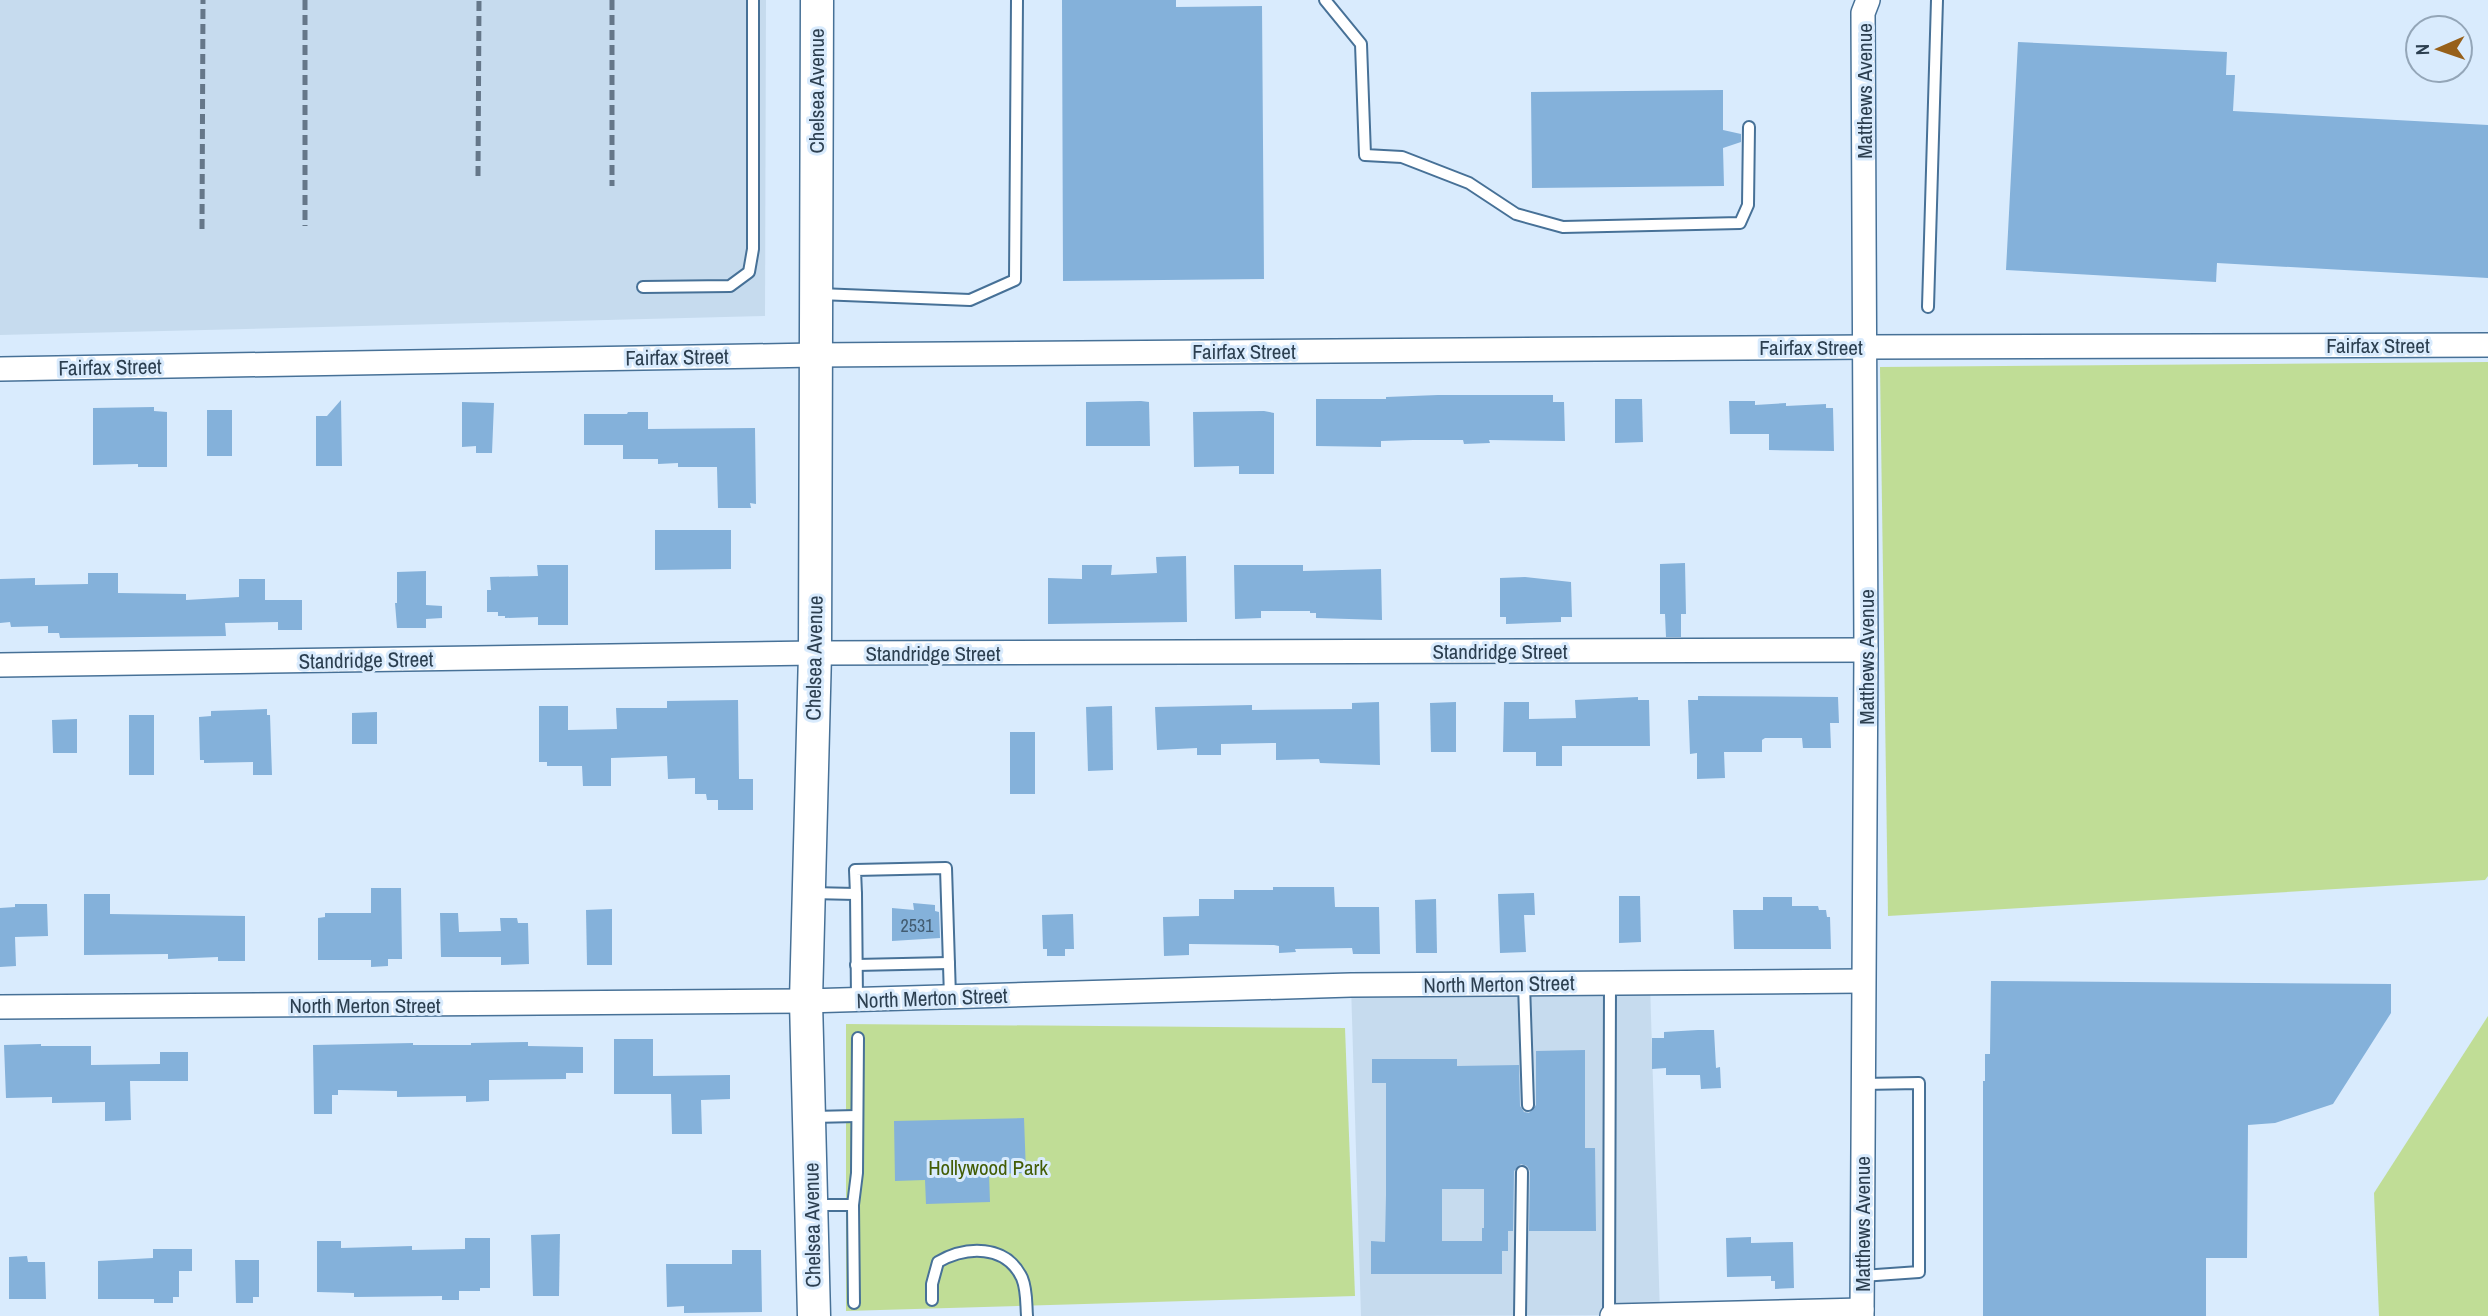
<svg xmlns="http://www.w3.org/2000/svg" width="2488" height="1316" viewBox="0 0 2488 1316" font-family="'Archivo Narrow',sans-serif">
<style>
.built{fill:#c6dbee}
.green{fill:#c0dd96}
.building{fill:#84b1da;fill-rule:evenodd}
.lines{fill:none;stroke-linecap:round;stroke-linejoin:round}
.lane-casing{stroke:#477197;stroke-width:14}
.street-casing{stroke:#477197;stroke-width:26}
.secondary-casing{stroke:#477197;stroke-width:35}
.lane{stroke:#fff;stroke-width:10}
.street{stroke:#fff;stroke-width:23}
.secondary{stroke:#fff;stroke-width:32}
.rail{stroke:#657789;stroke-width:5;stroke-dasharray:10 5;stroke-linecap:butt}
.labels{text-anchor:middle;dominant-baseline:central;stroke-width:6;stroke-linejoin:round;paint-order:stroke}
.number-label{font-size:18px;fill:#425c72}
.street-label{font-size:21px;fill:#2c3f50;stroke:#d9ebfd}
.park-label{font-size:21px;fill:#435d06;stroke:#d9ebfd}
</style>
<rect width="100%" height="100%" fill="#d9ebfd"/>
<!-- built -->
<g class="built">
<path d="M0,0H766L765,316L0,335Z"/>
<path d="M1650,983L1660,1315L1361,1316L1351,985Z"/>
</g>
<!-- green -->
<g class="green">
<path d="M2488,362V876L2485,880L1888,916L1880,367Z"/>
<path d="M2488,1016V1316H2379L2374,1193Z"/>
<path d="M846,1024L1345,1028L1355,1296L846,1311Z"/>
</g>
<!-- building -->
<g class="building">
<path d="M1062,0H1176V7L1262,6L1264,279L1063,281Z"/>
<path d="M2018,42L2227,52L2226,75H2235L2233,111L2488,125V278L2217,263L2216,282L2006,270Z"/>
<path d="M1723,90V130L1741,134V142L1723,148L1724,186L1532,188L1531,92Z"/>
<path d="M1438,395H1553V402H1564L1565,441L1489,440L1490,443L1464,444L1463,440H1413L1381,441V447L1316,446V399H1386V397Z"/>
<path d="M1615,399H1642L1643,442L1615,443Z"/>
<path d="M341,400L342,466H316V416H327Z"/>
<path d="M1141,401L1149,402L1150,446H1086V402Z"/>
<path d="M1729,401H1755V405L1786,403V406L1826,404V408H1833L1834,451L1769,450V434H1730Z"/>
<path d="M462,402L494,403L492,453H476V446L462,447Z"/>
<path d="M154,407V411L167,412V467H138V464L93,465V408Z"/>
<rect x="207" y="410" width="25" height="46"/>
<path d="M1264,411L1274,413V474H1239V466L1194,467L1193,412Z"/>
<path d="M628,412H648V429L755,428L756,504L750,503L751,508H718L717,467H678V463L658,464V459H623V445H584V414H627Z"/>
<path d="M655,530H731V569L655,570Z"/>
<path d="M1186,556L1187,622L1048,624V578L1082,579V565H1112L1111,575L1157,573L1156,557Z"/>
<path d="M1685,563L1686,614H1681V637H1666L1665,614H1660V564Z"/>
<path d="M537,565H568V625H538V617L505,618V616H498V612H487V590H491L490,577L538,576Z"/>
<path d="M1234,565H1303V571L1381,569L1382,620L1316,618V613H1310V611H1261V618L1235,619Z"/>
<path d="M426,571V605L442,606V618L426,619V628H397L395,603H397V572Z"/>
<path d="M88,573H118V593L186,594V600L239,597V579H265V600H302V630H278V622L225,623L226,636L60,638L59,633H48V626L11,627L10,622L0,623V579L35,578V585L88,584Z"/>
<path d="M1525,577L1571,582L1572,617H1561V622L1506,624V617H1500V578Z"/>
<path d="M1698,696L1838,697L1839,723H1830L1831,748H1803L1802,738H1765L1762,740V752H1724L1725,778L1697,779V753L1690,754L1688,700H1698Z"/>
<path d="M1638,697V700H1649L1650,746H1562V766H1536V752H1503L1504,702H1529V719L1576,718L1575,700Z"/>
<path d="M738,700L739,779H753V810H718V800H707L706,794H695V778L668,779L667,756L611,758V786H583L582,766H547V762H539V706H568V730L617,729L616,708H667V701Z"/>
<path d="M1379,702L1380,765L1320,763L1319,759L1276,760V743L1221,744V755H1197V748L1157,750L1155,707L1252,705V710L1352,709V703Z"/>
<path d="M1456,702V752H1431L1430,703Z"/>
<path d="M1112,706L1113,770L1088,771L1086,707Z"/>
<path d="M267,709V715H270L272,775H253V762L204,763V760H200L199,717L211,716V711Z"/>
<path d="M377,712V744H352V713Z"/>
<rect x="129" y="715" width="25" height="60"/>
<path d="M77,719V753H53L52,720Z"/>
<rect x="1010" y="732" width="25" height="62"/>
<path d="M1273,887H1334L1335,907H1379L1380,954H1353L1352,948L1295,949L1296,952L1279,953V946L1274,945L1189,944V955L1164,956L1163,917L1199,916V899H1234V890H1273Z"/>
<path d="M371,888H401L402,959H388V966L371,967V960H318V918L325,917V913H371Z"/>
<path d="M1534,893L1535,915H1524L1526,952L1500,953L1498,894Z"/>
<path d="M84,894H110V914L245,916V961H218V957L168,959V954L84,955Z"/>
<path d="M1619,896H1640L1641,942L1619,943Z"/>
<path d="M1763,897H1792V906H1818L1819,910H1826L1827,917H1830L1831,949H1734L1733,910H1763Z"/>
<path d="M1436,899L1437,953H1416L1415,900Z"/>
<path d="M913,903L935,905V911L939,912L940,938L892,941V908L914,910Z"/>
<path d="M15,904H47L48,936L15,937L16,966L0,967V908L15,907V911Z"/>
<path d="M612,909V965H587L586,910Z"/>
<path d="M440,913H458L459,932L501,931L500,918H517L518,923H528L529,964L501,965V957H441Z"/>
<path d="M1073,914L1074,949H1065V956H1047V949H1043L1042,915Z"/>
<path d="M1991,981L2391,984V1013L2333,1104L2275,1123L2248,1125L2247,1258H2206V1316H1983V1081H1985V1054H1990Z"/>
<path d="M1698,1030H1714L1716,1068L1720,1067L1721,1088L1701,1089L1700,1075H1666V1068L1652,1069V1038H1664V1032Z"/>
<path d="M614,1039H653V1076L730,1075V1099L701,1100L702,1134H672L671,1094H614Z"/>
<path d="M528,1042V1046L583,1047V1073H566V1079L489,1080V1101L466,1102V1096L397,1097V1091L338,1090V1095H332V1114H314L313,1045L413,1043V1045H471V1043Z"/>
<path d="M41,1044V1046H91V1065L160,1064V1052H188V1081H130L131,1120L105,1121V1102L52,1103V1097L6,1098L4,1045Z"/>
<path d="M1585,1050V1148H1595L1596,1231H1529L1530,1171L1527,1166L1521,1164L1514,1171L1513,1231H1508V1251H1502V1274H1371V1241L1385,1242L1386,1195V1083H1372V1059H1457V1066L1519,1065L1520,1106L1524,1112L1529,1113L1536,1105V1051ZM1442,1189H1484V1228H1482V1241H1442Z"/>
<path d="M1024,1118L1026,1173L989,1174L990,1202L926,1204L925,1180L895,1181L894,1121Z"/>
<path d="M560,1234L559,1296H533L531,1235Z"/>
<path d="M1751,1237V1243L1793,1242L1794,1288L1775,1289V1281H1771V1276L1727,1277L1726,1238Z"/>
<path d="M465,1238H490V1288H480V1291H459V1300H442V1296L354,1297V1293L317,1292V1241H341V1248L412,1246V1250L465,1249Z"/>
<path d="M153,1249H192V1271H179V1297H173V1303H154V1299H98V1261L153,1258Z"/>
<path d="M732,1250H761L762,1312L684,1313V1306L667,1307L666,1264H732Z"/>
<path d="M27,1256L28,1262H45L46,1299H9V1257Z"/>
<path d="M235,1260H259V1297H253V1303H236Z"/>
</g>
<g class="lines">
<!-- lane casing -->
<g class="lane-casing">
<g id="lane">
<path d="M1325,0L1361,44L1365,155L1402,157L1469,183L1516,214L1563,227L1740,223L1748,205L1749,127"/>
<path d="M643,287L730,286L749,272L753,249V0"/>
<path d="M819,294L970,300L1015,280L1017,0"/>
<path d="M1928,307L1937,0"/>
<path d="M811,893L856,894L855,870L946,868L950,997"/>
<path d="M856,894L857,1000"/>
<path d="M856,965L949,963"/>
<path d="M1524,984L1528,1105"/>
<path d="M812,1117L857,1116"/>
<path d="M814,1205H853"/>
<path d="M1862,1276L1919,1272V1083L1863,1084"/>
<path d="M932,1300V1284L938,1262C966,1246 1006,1244 1022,1278C1027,1290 1026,1303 1027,1316"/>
<path d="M854,1303L853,1205L857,1173L858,1038"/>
<path d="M1520,1316L1522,1172"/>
<path d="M1609,1316L1610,983"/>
</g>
</g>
<!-- street casing -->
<g class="street-casing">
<g id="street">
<path d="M0,369L815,355L1865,347L2488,345"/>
<path d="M0,665L815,653L1866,650"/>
<path d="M0,1007L806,1001L1351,985L1863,981"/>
<path d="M1612,1316L1862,1310"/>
<path d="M1862,1316L1866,650L1863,13L1868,0"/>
</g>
</g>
<!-- secondary casing -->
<g class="secondary-casing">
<path id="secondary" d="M814,1316L806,1001L815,653L817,0"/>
</g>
<!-- lane -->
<use href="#lane" class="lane"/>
<!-- street -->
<use href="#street" class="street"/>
<!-- secondary -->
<use href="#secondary" class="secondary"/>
<!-- rail -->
<g class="rail">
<path d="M305,0V226"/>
<path d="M612,0V186"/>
<path d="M478,176L479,0"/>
<path d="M202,229L203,0"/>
</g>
</g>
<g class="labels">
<!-- number labels -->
<g class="number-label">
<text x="917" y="925">2531</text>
</g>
<!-- street labels -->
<g class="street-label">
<text transform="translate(816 91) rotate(-90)">Chelsea Avenue</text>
<text transform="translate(1864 91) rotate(-90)">Matthews Avenue</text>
<text x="2378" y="345">Fairfax Street</text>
<text x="1811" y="347">Fairfax Street</text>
<text x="1244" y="351">Fairfax Street</text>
<text transform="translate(677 357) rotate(-1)">Fairfax Street</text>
<text transform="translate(110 367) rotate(-1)">Fairfax Street</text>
<text x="1500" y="651">Standridge Street</text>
<text x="933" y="653">Standridge Street</text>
<text transform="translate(1866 657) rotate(-90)">Matthews Avenue</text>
<text transform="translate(814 658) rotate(-89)">Chelsea Avenue</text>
<text transform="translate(366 660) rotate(-1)">Standridge Street</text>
<text transform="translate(1499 984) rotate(-1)">North Merton Street</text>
<text transform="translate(932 998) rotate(-2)">North Merton Street</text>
<text x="365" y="1005">North Merton Street</text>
<text transform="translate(1862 1224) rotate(-90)">Matthews Avenue</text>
<text transform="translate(812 1225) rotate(-91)">Chelsea Avenue</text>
</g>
<!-- park labels -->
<g class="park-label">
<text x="988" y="1167">Hollywood Park</text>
</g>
</g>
<!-- north arrow -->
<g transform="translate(2439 49) rotate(268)"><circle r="33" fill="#d9ebfd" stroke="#94a6b8" stroke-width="2"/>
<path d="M0-5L12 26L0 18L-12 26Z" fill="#97601a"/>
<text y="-10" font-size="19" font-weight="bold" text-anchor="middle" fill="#2c3f50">N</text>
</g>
</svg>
